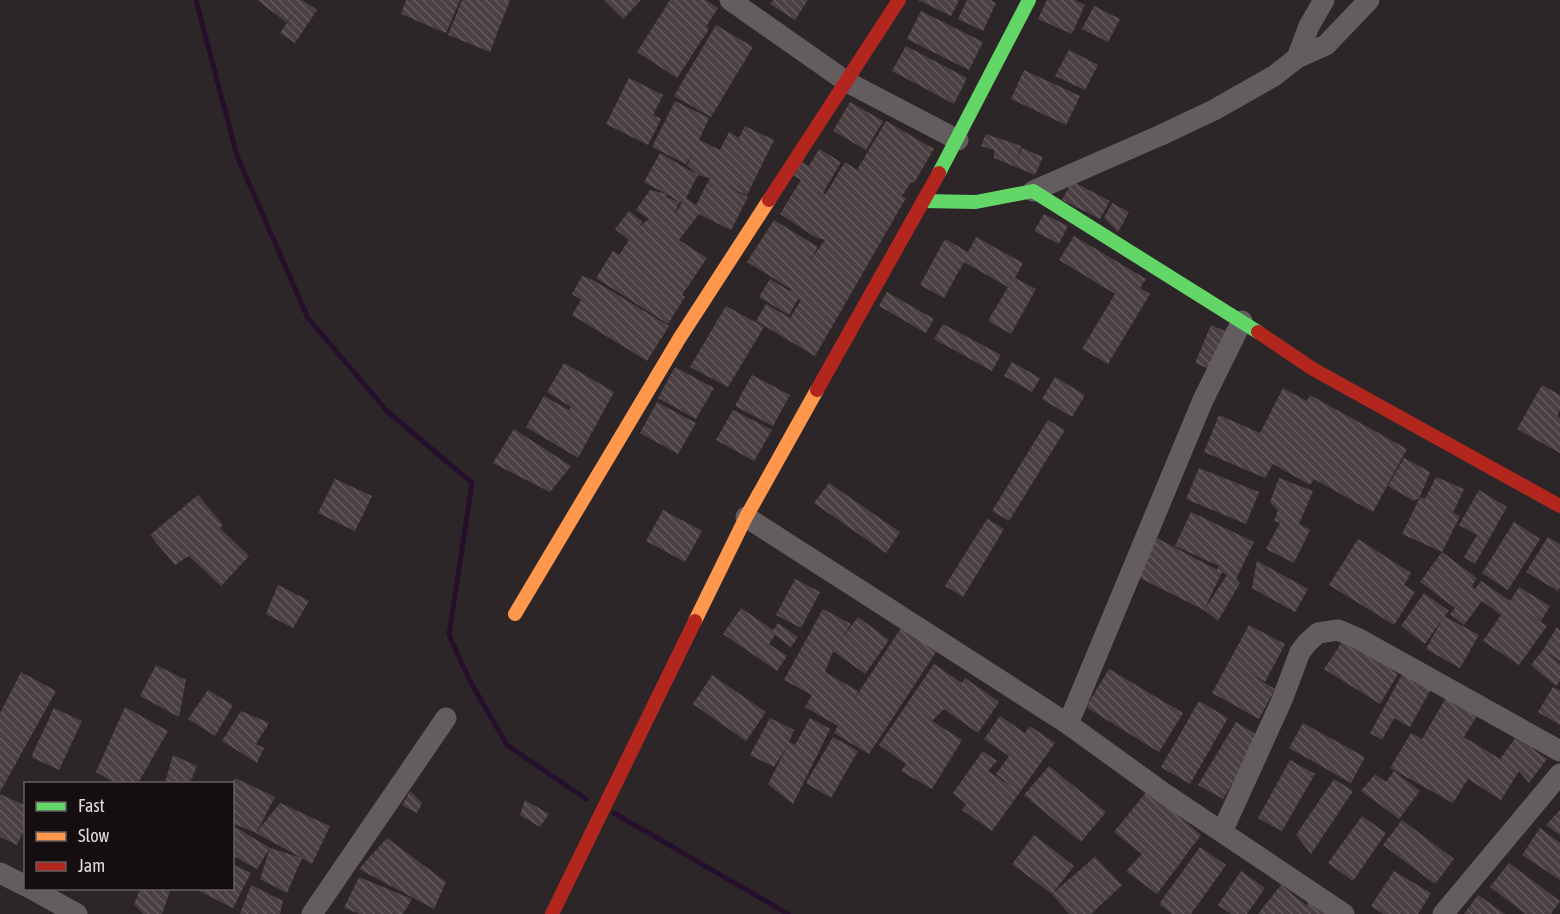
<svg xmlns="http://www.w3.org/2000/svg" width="1560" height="914" viewBox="0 0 1560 914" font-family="'Asap Condensed',sans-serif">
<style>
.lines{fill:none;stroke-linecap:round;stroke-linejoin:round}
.stream{stroke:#260f2c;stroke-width:5}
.building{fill:url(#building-back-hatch)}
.street{stroke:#635d60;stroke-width:21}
.fast{stroke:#63d668;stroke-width:14}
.slow{stroke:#ff974d;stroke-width:14}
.jam{stroke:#b3261e;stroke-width:14}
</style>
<defs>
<pattern id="building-back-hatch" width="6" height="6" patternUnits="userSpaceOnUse" patternTransform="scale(1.5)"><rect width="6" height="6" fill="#4b4041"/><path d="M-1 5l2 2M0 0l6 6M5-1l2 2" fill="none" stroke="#655b5c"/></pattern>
</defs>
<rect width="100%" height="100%" fill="#2d2628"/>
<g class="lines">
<!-- stream -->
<g class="stream">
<path d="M196,0L237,156L308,318L387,411L472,483L449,635L470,681L507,745L586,799"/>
<path d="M614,813L788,914"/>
</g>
</g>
<!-- building -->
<g class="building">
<path d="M257,0H302L317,10L295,43L280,33L294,12L286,22Z"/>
<path d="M406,0H460L446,33L401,14Z"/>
<path d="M462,0H510L490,52L448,35Z"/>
<path d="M604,0H641L623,19Z"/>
<path d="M670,0H706L718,8L706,27L709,29L677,78L637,52Z"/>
<path d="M773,0H808L795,20L770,4Z"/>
<path d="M918,0H959L951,16Z"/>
<path d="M967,0H990L996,3L983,31L958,19Z"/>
<path d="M1047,0H1074L1085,5L1072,34L1038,19Z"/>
<path d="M1094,6L1120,19L1108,42L1082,29Z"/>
<path d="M921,11L983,42L969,70L907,39Z"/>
<path d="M716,25L753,47L711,117L674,96Z"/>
<path d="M906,46L967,78L954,104L892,71Z"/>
<path d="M1069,50L1098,65L1085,90L1055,76Z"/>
<path d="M1024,70L1080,96L1066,125L1011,99Z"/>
<path d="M629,78L663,95L653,115L661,119L648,145L606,124Z"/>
<path d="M675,101L709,118L699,140L720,150L729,132L739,138L745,126L774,140L747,195L724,185L748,197L731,230L699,214L679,240L707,258L682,295L685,297L668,324L596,278L613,251L619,255L629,240L615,229L629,211L643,222L638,228L649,219L636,210L650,190L667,194L665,197L679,202L674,215L682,203L679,202L670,196L644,182L660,153L698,175L686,198L696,205L710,178L698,175L687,165L693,153L686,164L652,147Z"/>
<path d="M850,102L883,121L866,150L833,131Z"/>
<path d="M886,121L934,149L914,183L911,182L902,196L906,198L815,356L756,321L766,304L790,318L801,300L798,299L789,315L759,297L770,279L790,291L791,289L747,262L774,220L818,247L808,263L825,240L815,237L780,214L801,180L793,175L801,162L809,166L819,149L841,162L823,193L825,195L845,162L857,170Z"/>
<path d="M986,134L1021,146L1017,160L1022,148L1043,157L1035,175L994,158V150L981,146Z"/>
<path d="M1072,181L1110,201L1100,219L1062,200Z"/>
<path d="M1112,203L1129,212L1118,232L1104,218Z"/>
<path d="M1044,214L1068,226L1059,244L1034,231Z"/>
<path d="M1074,236L1146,279L1140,288L1150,294L1108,364L1082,349L1115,294L1059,260Z"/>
<path d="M976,237L1023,263L1015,278L1036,289L1011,334L988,321L1008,287L964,262L944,298L920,285L945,239L968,252Z"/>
<path d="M582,276L593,280L669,326L647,361L572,315L581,300L572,294Z"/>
<path d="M887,292L934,319L926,333L879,306Z"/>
<path d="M726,306L764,327L728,387L690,367Z"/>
<path d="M943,324L1001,355L992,371L934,339Z"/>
<path d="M1211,325L1239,337L1224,375L1195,363Z"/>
<path d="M1012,362L1040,378L1032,392L1004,376Z"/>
<path d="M564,363L614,392L578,458L526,427L544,396L569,410L571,407L547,392Z"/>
<path d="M675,367L714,388L696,419L658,398Z"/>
<path d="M752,375L790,395L773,426L735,406Z"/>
<path d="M1055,377L1085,395L1072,417L1042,399Z"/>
<path d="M1542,385L1560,395V410L1557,416L1560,418V453L1517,429Z"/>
<path d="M1283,388L1307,401L1310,395L1407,449L1373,512L1314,479L1310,485L1273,464L1265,478L1204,452L1219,415L1260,433Z"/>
<path d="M657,402L696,423L678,454L640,433Z"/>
<path d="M733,410L772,430L754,461L716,440Z"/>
<path d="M1048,420L1065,430L1009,521L992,511Z"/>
<path d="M514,429L571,466L550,492L493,463Z"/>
<path d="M1404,458L1430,472L1420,497L1414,501L1388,486Z"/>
<path d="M1199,468L1259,492L1246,524L1186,499Z"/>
<path d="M1436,477L1464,489L1453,513L1460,516L1442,552L1477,578L1472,586L1475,589L1481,581L1510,601L1519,587L1550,606L1541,621L1529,614L1547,626L1519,665L1483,641L1501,615L1482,601L1464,625L1450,614L1455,608L1420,582L1442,552L1402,534L1420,497L1425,499Z"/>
<path d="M1279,478L1313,491L1299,524L1310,530L1294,563L1266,549L1280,523L1274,521L1278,510L1270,502Z"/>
<path d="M335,479L372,496L355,531L318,513Z"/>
<path d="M829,483L900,532L886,553L814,503Z"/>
<path d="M1479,490L1507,507L1475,564L1464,557L1477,535L1459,525Z"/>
<path d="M198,495L223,525L220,528L249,556L221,586L189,556L175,565L150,535Z"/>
<path d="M663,510L702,531L685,562L646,541Z"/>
<path d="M1191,512L1254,542L1236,579L1240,583L1218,621L1204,610L1227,575L1222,572L1204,610L1138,577L1157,538L1217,570L1219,566L1175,546Z"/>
<path d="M987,519L1004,529L963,597L945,586Z"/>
<path d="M1514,522L1540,539L1508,590L1482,573Z"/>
<path d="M1548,537L1560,544V587L1558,591L1526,572Z"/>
<path d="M1358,539L1411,573L1404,585L1415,592L1394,625L1329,585Z"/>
<path d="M1257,561L1308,589L1295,612L1252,588Z"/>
<path d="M795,579L820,592L801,628L776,615Z"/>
<path d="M278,585L309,601L293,628L266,614Z"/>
<path d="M1424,593L1449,611L1444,616L1479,635L1460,668L1426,649L1443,618L1425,644L1401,626Z"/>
<path d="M741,608L773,630L778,623L798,637L791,647L775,635L769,644L787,656L777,671L723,634Z"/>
<path d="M823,609L851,624L841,640L858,617L889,640L865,674L833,651L825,672L858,691L855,698L901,628L936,652L869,754L834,733L838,726L805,707L812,695L784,680Z"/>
<path d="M1249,625L1285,644L1265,682L1246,672L1275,689L1259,719L1212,693Z"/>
<path d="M1557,627L1560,630V661L1543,650Z"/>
<path d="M1344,639L1398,674L1380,704L1324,669Z"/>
<path d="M1543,650L1560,664V681L1556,686L1531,665Z"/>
<path d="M934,664L962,683L965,678L999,702L978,733L944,709L932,721L962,740L932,789L901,771L906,764L879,745Z"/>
<path d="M156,665L186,680L179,717L140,696Z"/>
<path d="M1109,669L1183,713L1159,752L1086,707Z"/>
<path d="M1404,671L1432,687L1410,727L1394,718L1382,740L1370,733Z"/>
<path d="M21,672L56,691L0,792V713Z"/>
<path d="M712,675L766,712L746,741L693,704Z"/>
<path d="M1553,687L1560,691V725L1538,712Z"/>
<path d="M208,690L233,705L215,736L188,719Z"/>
<path d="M1447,696L1478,714L1464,737L1500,759L1516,737L1547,759L1529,783L1519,771L1501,800L1468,779L1453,803L1390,768L1411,733L1422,739Z"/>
<path d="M1199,701L1228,718L1190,784L1161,767Z"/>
<path d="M125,707L168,731L138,783H115L96,772Z"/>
<path d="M54,708L82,721L59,770L31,757Z"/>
<path d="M241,711L269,723L256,744L264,748L257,763L222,741Z"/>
<path d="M1000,716L1025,733L1030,726L1055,743L992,831L962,810L966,804L953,793L983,751L997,761L988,771L1013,787L996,774L1009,756L984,739Z"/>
<path d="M770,718L794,730L789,742L795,745L810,718L830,729L793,804L768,784L788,745L774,767L750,755Z"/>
<path d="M1236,722L1261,737L1223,799L1198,785Z"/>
<path d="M1303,723L1365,757L1351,783L1289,748Z"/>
<path d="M833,737L858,751L831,798L806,783Z"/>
<path d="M173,755L197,766L190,783H165Z"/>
<path d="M1290,760L1315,774L1282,831L1258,818Z"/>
<path d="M1049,766L1106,812L1081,842L1024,795Z"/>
<path d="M1394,771L1420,791L1399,819L1361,791L1375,774L1386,782Z"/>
<path d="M235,778L275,797L256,833L232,823V782Z"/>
<path d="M1334,779L1353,791L1311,854L1296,835Z"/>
<path d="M1148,790L1201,835L1157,894L1126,871L1142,854L1114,832Z"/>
<path d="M410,791L422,803L417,813L402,805Z"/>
<path d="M0,794L26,806V826L17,845L0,837Z"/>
<path d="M525,800L549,814L540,827L520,815Z"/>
<path d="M280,803L330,826L312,864L302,858L287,893L260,879L270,848L257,869L232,855V825L270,848L302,858L256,833Z"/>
<path d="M1560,810V835L1546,825Z"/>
<path d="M1362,816L1386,833L1353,881L1328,863Z"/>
<path d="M1402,820L1454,859L1435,884L1383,845Z"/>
<path d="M1540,828L1560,843V880L1522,855Z"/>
<path d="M1034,835L1074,866L1052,894L1012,864Z"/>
<path d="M387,838L446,882L434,909L359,869Z"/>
<path d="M1200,847L1226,865L1191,914H1172L1159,904Z"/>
<path d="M1095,857L1122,885L1091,914H1069L1052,894Z"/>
<path d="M1509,863L1560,901L1551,914H1526L1490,887Z"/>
<path d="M232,864L251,873L233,908L193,888H232Z"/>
<path d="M1241,871L1265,888L1247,914H1231L1218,905Z"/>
<path d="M1394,871L1431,893L1418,914H1384L1371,906Z"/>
<path d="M359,877L412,899L403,914H360L344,908Z"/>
<path d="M251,885L283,901L280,914H240Z"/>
<path d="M1281,885L1306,905L1305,907L1310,901L1328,914H1258Z"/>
<path d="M141,888H171L162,914H143L134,904Z"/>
<path d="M1478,895L1505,914H1464Z"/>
</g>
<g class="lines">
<!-- street -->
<g class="street">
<path d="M730,0L847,82L958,140"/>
<path d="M1297,58L1326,45L1369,0"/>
<path d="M1033,191L1161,135L1214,110L1274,76L1297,58L1309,26L1324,0"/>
<path d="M746,517L1068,724L1165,794L1344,914"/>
<path d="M1068,724L1203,400L1242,321"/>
<path d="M1222,832L1282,700L1300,652L1307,643L1318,633L1338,630L1359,639L1560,751"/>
<path d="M0,873L26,886"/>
<path d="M30,888L77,914"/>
<path d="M312,914L446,718"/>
<path d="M1443,914L1560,774"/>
</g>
<!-- fast -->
<g class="fast">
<path d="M939,173L1029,0"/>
<path d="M924,201L976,202L1033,191L1258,332"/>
</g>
<!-- slow -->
<g class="slow">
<path d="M515,614L679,339L769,200"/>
<path d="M695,621L746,517L817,390"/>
</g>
<!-- jam -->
<g class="jam">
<path d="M769,200L899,0"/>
<path d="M1258,332L1313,369L1560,506"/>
<path d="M817,390L939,173"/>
<path d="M552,914L695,621"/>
</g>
</g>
<!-- legend -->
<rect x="24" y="782" width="210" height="108" fill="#140e10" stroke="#665f61" stroke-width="1.5"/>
<rect x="36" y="802" width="30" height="9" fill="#63d668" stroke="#665f61" stroke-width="1.5"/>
<text x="78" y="812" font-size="18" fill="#e2d9db">Fast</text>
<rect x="36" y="832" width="30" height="9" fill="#ff974d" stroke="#665f61" stroke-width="1.5"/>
<text x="78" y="842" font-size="18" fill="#e2d9db">Slow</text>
<rect x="36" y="862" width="30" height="9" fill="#b3261e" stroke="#665f61" stroke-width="1.5"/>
<text x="78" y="872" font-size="18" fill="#e2d9db">Jam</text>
</svg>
